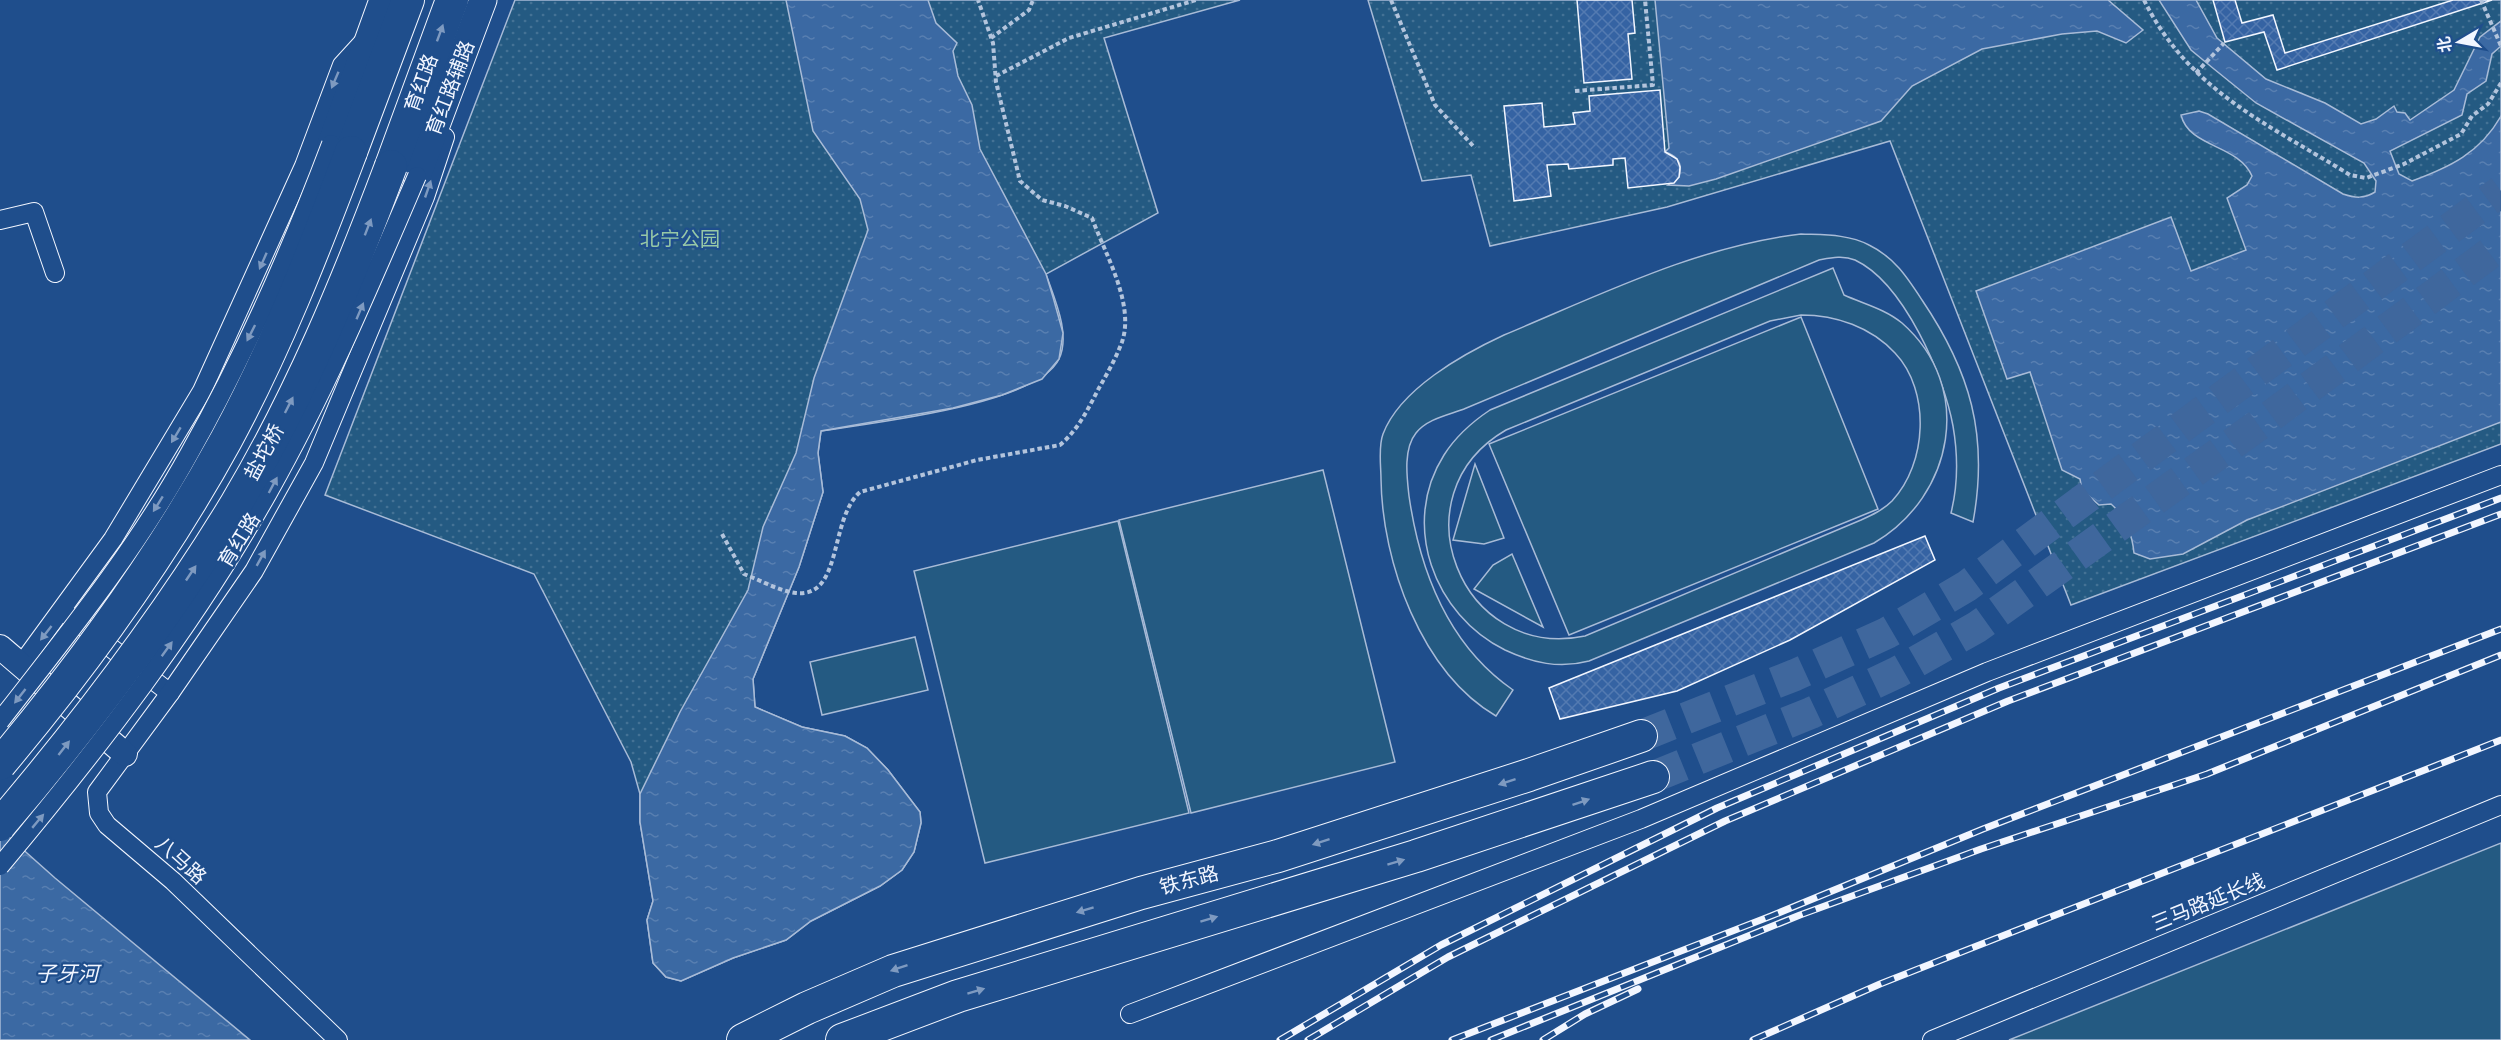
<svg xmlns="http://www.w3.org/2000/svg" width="2501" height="1040" viewBox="0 0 2501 1040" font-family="'DM Sans','Noto Sans SC',sans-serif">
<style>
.grass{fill:#245a82;stroke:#a8bbd7;stroke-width:1.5;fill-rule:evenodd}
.park{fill:url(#park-dots);stroke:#a8bbd7;stroke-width:1.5}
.water{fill:url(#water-ripples);stroke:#a8bbd7;stroke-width:1.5}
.building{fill:url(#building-cross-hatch);stroke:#f2f6ff;stroke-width:1.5}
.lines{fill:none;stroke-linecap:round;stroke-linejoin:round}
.trunk-tunnel{stroke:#3f679d;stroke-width:32;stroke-dasharray:32 16;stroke-linecap:butt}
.minor-casing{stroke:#f2f6ff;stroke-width:20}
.tertiary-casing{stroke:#f2f6ff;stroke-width:26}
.secondary-casing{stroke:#f2f6ff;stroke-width:29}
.trunk-casing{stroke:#f2f6ff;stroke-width:34}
.path{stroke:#b3c4dc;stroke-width:4;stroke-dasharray:4.5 3;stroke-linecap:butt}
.minor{stroke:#1f4e8c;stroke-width:18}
.tertiary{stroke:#1f4e8c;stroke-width:24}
.secondary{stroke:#1f4e8c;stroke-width:27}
.trunk{stroke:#1f4e8c;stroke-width:32}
.rail-casing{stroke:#f2f6ff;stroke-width:7}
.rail{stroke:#1f4e8c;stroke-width:4.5;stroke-dasharray:14;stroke-linecap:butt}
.minor-bridge-casing{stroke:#f2f6ff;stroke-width:20;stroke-linecap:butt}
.trunk-bridge-casing{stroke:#f2f6ff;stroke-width:34;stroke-linecap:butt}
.minor-bridge{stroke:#1f4e8c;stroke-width:18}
.trunk-bridge{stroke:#1f4e8c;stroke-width:32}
.oneway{fill:#7e9ac0}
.labels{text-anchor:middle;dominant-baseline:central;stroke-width:4.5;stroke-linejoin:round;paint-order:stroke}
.street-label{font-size:20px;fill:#f2f6ff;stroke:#1f4e8c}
.park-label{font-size:20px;fill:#97c8a6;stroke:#1f4e8c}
.water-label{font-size:21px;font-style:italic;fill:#f2f6ff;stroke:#1f4e8c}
</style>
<defs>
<pattern id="park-dots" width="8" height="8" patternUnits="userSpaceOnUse" patternTransform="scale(1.5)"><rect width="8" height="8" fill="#245a82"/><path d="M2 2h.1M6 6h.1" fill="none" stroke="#447295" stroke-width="1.8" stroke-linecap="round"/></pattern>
<pattern id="water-ripples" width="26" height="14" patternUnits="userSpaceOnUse" patternTransform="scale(1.5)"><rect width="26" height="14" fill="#3b69a3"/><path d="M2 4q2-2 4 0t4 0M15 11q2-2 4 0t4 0" fill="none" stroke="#587fb1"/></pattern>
<pattern id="building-cross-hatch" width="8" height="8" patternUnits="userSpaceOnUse" patternTransform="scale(1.5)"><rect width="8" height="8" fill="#3563a3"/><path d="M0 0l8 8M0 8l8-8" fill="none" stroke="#537ab1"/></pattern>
</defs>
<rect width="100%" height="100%" fill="#1f4e8c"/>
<!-- grass -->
<g class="grass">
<path d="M1801,234C1824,235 1848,234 1869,245C1894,257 1907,277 1922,300C1970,371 1989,435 1973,522L1951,513C1958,485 1958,455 1953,426C1944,376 1904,283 1855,260C1843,255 1830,258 1819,260L1464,409C1448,415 1427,419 1416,433C1403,449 1407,478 1409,496C1420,572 1448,645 1513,690L1496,716C1421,672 1382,562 1381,479C1381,466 1378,447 1383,434C1400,389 1463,354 1504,335C1600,295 1698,246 1801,234Z"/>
<path d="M1833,268L1844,295C1864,304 1885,309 1902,323C1975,387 1954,496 1874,543L1589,661C1559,669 1533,663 1505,650C1434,615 1400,524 1444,455C1456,436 1472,422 1490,410ZM1801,315C1836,315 1871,327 1895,353C1931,391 1927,464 1892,501C1883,510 1872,515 1861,520L1585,636C1461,662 1394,495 1506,430L1770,321Z"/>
<path d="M1801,317L1878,509L1569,635L1489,444Z"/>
<path d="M1475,464L1504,538L1484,544L1453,540Z"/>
<path d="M1323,470L1395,762L1191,813L1119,520Z"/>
<path d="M1118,521L1189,813L985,863L914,571Z"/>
<path d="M1512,554L1543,627L1474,589L1493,565Z"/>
<path d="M915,637L928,690L822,715L810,662Z"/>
<path d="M2501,843V1040H2009Z"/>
</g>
<!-- park -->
<g class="park">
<path d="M515,0H1240L1104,38L1158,213L1046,274C1054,298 1071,334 1059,359C1037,405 870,423 821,431L818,453L823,492L799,567L753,679L755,707L802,727L845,736L867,748L888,770L920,812L921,823L914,852L902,870L880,886L811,921L786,940L733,958L681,981L666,977L653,963L647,920L653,901L640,822V794L631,762L534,574L325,495Z"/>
<path d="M1368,0H2501V444L2071,605L1890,141L1667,207L1490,246L1471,175L1422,181Z"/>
</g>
<!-- water -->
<g class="water">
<path d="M786,0H928L936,23L957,43L953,51L958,76L972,105L980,149L1046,274L1053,297L1063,333L1059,359L1042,379L1002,395L953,408L821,431L818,453L823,492L799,567L753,679L755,707L802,727L845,736L867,748L888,770L920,812L921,823L914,852L902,870L880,886L811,921L786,940L733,958L681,981L666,977L653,963L647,920L653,901L640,822V794L680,712L748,590L763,527L796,453L814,378L868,230L860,199L813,131Z"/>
<path d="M1655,0H2108L2143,30L2126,43L2097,31L2062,34L1982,49L1912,86L1881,121L1716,179L1689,186L1668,185L1679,177C1683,164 1678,156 1665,152L1669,148Z"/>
<path d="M2159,0H2196L2217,38L2266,79L2325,103L2361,124L2376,119L2394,106L2397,112L2405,113L2410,120L2454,90L2480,37L2501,21V46L2492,54L2486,81L2467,94L2462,115L2390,151L2399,174L2412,181C2450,167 2480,153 2501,116V422L2247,520L2183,554L2150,559L2134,553C2132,533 2126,517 2111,504L2099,505L2082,490L2080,479L2062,470L2030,372L2007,379L1976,291L2171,217L2191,271L2246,250L2227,198L2247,185L2252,176C2238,144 2189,148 2181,115L2199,111L2208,114L2343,194C2355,198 2364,199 2375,192L2376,181L2364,163L2256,103L2214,69L2191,50Z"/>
<path d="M0,829L55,878L250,1040H0Z"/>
</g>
<!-- building -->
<g class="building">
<path d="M1577,0H1632L1635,33L1628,34L1632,79L1584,83Z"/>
<path d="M2213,0H2235L2242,23L2273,15L2285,53L2453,0H2492L2277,70L2264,32L2225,42Z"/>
<path d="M1660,90L1665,152L1677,159L1680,167L1679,177L1674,183L1628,188L1625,158L1613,159V165L1569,169L1568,164L1547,165L1551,196L1514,201L1504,106L1542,103L1544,127L1575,124L1573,113L1590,111L1589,96Z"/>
<path d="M1925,536L1935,560L1790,640L1677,691L1560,719L1549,688Z"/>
</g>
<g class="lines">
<!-- trunk-tunnel -->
<g class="trunk-tunnel">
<path d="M1641,736L1795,675L1887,633L1967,586L2501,191"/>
<path d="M1653,777L1811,713L1898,672L1977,627L2260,424L2501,245"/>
</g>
<!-- minor casing -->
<g class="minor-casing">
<g id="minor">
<path d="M0,220L34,212L55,273"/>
<path d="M64,612L170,693"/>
<path d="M21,665L113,539L202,391L304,166L342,65L363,42"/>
<path d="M1130,1014L1641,819L1987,672L2501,475"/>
<path d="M338,1040L173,881L107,825L99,813L97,792L170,693L254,571L314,463L425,197L445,137"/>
<path d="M1932,1040L2501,805"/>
</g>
</g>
<!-- tertiary casing -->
<g class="tertiary-casing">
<path id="tertiary" d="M0,647L125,754"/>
</g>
<!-- secondary casing -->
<g class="secondary-casing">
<g id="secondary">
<path d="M331,144L383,0"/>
<path d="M417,176L483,0"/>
</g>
</g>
<!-- trunk casing -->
<g class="trunk-casing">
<g id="trunk">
<path d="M351,152L408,0"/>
<path d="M391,166L452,0"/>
<path d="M743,1040L807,1008L893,971L1141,893L1278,856L1529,775L1641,736"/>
<path d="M842,1040L958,996L1416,856L1653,777"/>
</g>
</g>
<!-- path -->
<g class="path">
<path d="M1391,0L1435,105L1475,148"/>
<path d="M2144,0C2189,91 2268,124 2350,175L2366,178L2404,164L2461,134L2472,116L2488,104L2501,83"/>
<path d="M2481,0L2501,46"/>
<path d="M991,38L1029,10L1033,0"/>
<path d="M2196,73L2224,43"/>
<path d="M996,76L1069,38L1196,0"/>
<path d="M1575,91L1653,85L1645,0"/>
<path d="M722,534L744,574C760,580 779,591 796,593C843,598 829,519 860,492L977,460L1060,445C1078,430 1088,409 1099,388C1107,374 1116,358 1122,342C1135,304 1105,254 1092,218L1065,206L1042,200L1020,181L996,82L993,43L978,0"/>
</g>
<!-- minor -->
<use href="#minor" class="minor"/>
<!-- tertiary -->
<use href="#tertiary" class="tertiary"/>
<!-- secondary -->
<use href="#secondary" class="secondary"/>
<!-- trunk -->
<use href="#trunk" class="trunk"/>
<!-- rail casing -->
<g class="rail-casing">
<g id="rail">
<path d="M1280,1040L1441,945L1717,808L1999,688L2501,498"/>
<path d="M1308,1040L1448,957L1725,821L2008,701L2501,514"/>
<path d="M1452,1040L1771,916L1983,829L2501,629"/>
<path d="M1491,1040L1800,915L1981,849L2207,774L2501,655"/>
<path d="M1543,1040L1585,1014L1638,989"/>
<path d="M1753,1040L1880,984L2501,740"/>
</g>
</g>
<!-- rail -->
<use href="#rail" class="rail"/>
<!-- minor-bridge casing -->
<g class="minor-bridge-casing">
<g id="minor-bridge">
<path d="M0,721C67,635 136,550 189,454C245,355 291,250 331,144"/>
<path d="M0,866C98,749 194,625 269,491C326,390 371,283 417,176"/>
</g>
</g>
<!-- trunk-bridge casing -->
<g class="trunk-bridge-casing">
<g id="trunk-bridge">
<path d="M0,764C84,664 163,555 226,440C276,348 314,250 351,152"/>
<path d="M0,825C86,724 167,618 236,504C300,397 347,283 391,166"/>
</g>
</g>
<!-- minor-bridge -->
<use href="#minor-bridge" class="minor-bridge"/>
<!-- trunk-bridge -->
<use href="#trunk-bridge" class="trunk-bridge"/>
</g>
<!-- one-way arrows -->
<defs><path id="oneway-solid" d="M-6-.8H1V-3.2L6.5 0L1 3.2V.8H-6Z" transform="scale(1.5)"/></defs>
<g class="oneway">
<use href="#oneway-solid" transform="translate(440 33) rotate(-70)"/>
<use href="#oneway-solid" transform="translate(335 80) rotate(113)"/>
<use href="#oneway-solid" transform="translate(428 189) rotate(-71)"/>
<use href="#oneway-solid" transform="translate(368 227) rotate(-69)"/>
<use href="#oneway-solid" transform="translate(263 261) rotate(114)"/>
<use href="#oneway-solid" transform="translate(360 311) rotate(-67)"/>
<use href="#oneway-solid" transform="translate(251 333) rotate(117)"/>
<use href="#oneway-solid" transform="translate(289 405) rotate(-63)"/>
<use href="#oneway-solid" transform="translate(176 435) rotate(121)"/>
<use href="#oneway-solid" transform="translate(273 485) rotate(-62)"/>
<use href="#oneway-solid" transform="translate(158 504) rotate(122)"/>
<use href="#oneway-solid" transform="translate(261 558) rotate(-61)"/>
<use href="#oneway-solid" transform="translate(191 573) rotate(-56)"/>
<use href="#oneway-solid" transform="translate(46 633) rotate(128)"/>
<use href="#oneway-solid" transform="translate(167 649) rotate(-54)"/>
<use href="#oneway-solid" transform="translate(20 696) rotate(128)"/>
<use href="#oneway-solid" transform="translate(64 748) rotate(-52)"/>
<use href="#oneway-solid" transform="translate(1507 782) rotate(162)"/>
<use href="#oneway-solid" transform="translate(1581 802) rotate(-19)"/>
<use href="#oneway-solid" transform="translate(38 821) rotate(-50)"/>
<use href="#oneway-solid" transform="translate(1321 842) rotate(162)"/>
<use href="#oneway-solid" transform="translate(1396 862) rotate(-17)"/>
<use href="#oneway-solid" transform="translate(1085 910) rotate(163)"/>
<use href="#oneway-solid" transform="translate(1209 919) rotate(-17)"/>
<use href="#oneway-solid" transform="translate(899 968) rotate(161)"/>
<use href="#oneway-solid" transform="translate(976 991) rotate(-17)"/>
</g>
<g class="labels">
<!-- street labels -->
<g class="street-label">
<text transform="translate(421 83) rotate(-70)">育红路</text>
<text transform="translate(450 88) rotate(-69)">育红路辅路</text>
<text transform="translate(264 452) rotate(-62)">盐坨桥</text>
<text transform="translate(239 540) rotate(-58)">育红路</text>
<text transform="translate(181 860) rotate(42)">八马路</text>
<text transform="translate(1189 880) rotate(-15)">铁东路</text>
<text transform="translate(2208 902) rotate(-22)">三马路延长线</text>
</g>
<!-- park labels -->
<g class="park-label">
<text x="680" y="239">北宁公园</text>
</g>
<!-- water labels -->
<g class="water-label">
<text x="67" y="974">子牙河</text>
</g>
</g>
<!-- north arrow -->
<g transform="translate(2459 42) rotate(260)" stroke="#1f4e8c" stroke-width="4.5" paint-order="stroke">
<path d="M0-4.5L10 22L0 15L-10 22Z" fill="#f2f6ff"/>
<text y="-9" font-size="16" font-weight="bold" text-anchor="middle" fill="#f2f6ff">北</text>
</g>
</svg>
